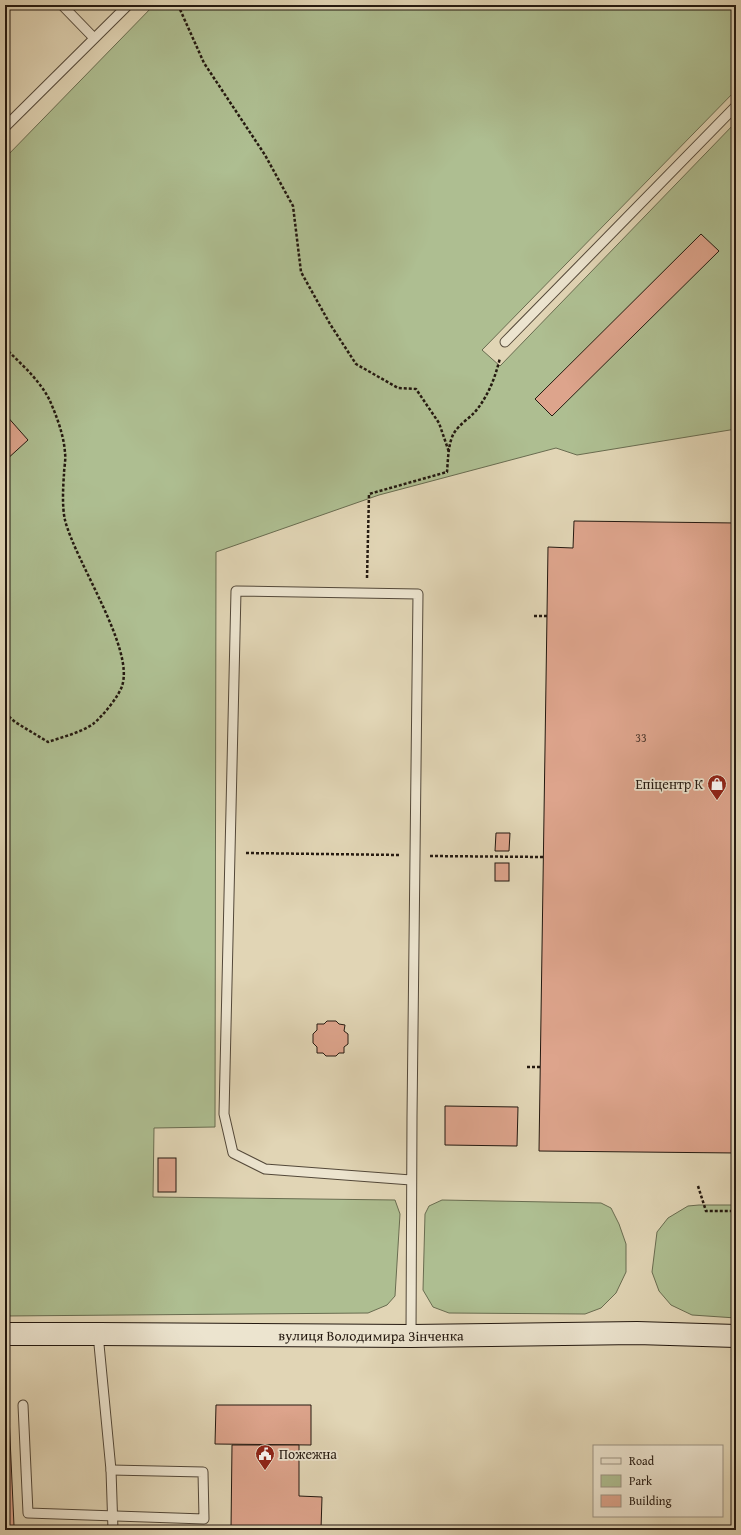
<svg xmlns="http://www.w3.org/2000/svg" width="741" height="1535" viewBox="0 0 741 1535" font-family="'Gentium Book Plus',serif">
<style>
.green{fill:#aebe91;stroke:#696c50}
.building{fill:#dda48c;stroke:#241910}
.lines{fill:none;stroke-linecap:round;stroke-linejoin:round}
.service-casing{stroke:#534839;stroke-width:11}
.secondary-casing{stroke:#241910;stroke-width:24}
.path{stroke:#241910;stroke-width:2.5;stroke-dasharray:3 2;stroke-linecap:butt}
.service{stroke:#ece4cf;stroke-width:9}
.secondary{stroke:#ece4cf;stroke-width:22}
.labels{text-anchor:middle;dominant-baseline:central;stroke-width:3.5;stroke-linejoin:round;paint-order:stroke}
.number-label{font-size:12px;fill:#523c2f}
.poi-label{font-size:14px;fill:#241910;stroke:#ece4cf;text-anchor:end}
.street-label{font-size:14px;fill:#241910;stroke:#ece4cf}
</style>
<rect width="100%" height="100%" fill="#e1d5b5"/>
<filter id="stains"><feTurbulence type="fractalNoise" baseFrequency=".005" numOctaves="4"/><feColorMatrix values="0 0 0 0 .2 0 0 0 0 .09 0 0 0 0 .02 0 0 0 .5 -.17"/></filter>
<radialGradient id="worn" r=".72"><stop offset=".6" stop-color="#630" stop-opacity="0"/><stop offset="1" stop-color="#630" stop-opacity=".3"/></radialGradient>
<!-- green -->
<g class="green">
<path d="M154,5H736V90L482,350L500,366L736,122V429L577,455L556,448L379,495L216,552L215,1127L154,1128L153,1197L395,1200L400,1214L395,1296L387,1305L368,1313L5,1316V158Z"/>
<path d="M442,1200L601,1203L611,1208L619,1224L626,1244V1272L616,1293L601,1308L585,1314L449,1313L433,1307L423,1290L425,1214L429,1206Z"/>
<path d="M699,1205H736V1318L692,1315L671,1305L659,1291L652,1272L657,1232L668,1218L688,1206Z"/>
</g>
<!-- building -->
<g class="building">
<path d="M701,234L719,251L552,416L535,399Z"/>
<path d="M5,414L28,440L5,461Z"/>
<path d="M574,521L736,523V1153L539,1151L548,547L573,548Z"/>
<path d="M496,833H510L509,851H495Z"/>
<rect x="495" y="863" width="14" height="18"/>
<path d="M327,1021H336L339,1024L345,1025L344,1031L348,1034V1044L344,1047V1053H339L336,1056H326L323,1053H317V1047L313,1043V1034L317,1030V1024H324Z"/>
<path d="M445,1106L518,1107L517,1146L445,1145Z"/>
<rect x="158" y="1158" width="18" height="34"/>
<path d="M5,1394H8L14,1526H5Z"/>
<path d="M216,1405H311V1445L215,1444Z"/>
<path d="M232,1445H299V1496L322,1497L321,1530H231Z"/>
</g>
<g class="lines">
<!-- service casing -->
<g class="service-casing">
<g id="service">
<path d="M62,5L94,38"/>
<path d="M5,127L128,5"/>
<path d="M505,342L736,106"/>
<path d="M411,1180L265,1169L233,1153L224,1114L236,591L418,594L412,1117L411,1336"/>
<path d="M98,1334L111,1470L113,1530"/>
<path d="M23,1405L28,1513L204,1519L203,1472L111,1470"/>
</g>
</g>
<!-- secondary casing -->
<g class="secondary-casing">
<g id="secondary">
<path id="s1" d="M5,1334H98L411,1336L637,1333L736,1336"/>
</g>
</g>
<!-- path -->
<g class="path">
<path d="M178,5L204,63L265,155L293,206L301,272L330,324L356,364L398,388L416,389L439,423L449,452"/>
<path d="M5,348C21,364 40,380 50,401C57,417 64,436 65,453C66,460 64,468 64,474C63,487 62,508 65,520C75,561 135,649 122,686C119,696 102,717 93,724C80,733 62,737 48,742L15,722L5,713"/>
<path d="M367,578L369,494L447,472C448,461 448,443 454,433C459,425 468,419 474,413C488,397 495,378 500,358"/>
<path d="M534,616H547"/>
<path d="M246,853L399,855"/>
<path d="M430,856L543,857"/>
<path d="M527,1067H540"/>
<path d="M698,1186L706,1211H736"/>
</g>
<!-- service -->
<use href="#service" class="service"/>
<!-- secondary -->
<use href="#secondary" class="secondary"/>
</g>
<!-- icons -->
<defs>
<g id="shop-pin" transform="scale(1)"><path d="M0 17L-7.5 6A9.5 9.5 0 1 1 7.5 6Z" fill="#8f2418" stroke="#ece4cf"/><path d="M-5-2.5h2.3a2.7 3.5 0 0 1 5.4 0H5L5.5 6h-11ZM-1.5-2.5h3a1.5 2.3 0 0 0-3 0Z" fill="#fff"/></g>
<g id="civic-pin" transform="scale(1)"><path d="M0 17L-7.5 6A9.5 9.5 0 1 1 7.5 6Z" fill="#8f2418" stroke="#ece4cf"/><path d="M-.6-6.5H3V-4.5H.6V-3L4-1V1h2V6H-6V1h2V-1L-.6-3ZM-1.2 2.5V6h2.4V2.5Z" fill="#fff"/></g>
</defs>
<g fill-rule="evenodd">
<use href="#shop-pin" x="717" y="784"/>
<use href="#civic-pin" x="265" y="1454"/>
</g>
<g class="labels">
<!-- number labels -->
<g class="number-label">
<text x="641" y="737">33</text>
</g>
<!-- poi labels -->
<g class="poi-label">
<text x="703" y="784">Епіцентр К</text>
<text x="279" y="1454" text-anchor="start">Пожежна</text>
</g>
<!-- street labels -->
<g class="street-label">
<text stroke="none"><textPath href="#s1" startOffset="366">вулиця Володимира Зінченка</textPath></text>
</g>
</g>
<!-- margin -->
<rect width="741" height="1535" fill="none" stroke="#e1d5b5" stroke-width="20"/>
<rect x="6" y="6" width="729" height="1523" fill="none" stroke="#241910" stroke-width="2"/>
<rect x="10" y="10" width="721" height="1515" fill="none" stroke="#241910"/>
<!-- legend -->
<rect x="593" y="1445" width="130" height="72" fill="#ece4cf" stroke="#9c9383"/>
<rect x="601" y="1458" width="20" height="6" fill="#ece4cf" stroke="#9c9383"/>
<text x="629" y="1465" font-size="12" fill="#241910">Road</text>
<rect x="601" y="1475" width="20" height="12" fill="#aebe91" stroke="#9c9383"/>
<text x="629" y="1485" font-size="12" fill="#241910">Park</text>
<rect x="601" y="1495" width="20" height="12" fill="#dda48c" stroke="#9c9383"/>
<text x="629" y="1505" font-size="12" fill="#241910">Building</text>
<rect width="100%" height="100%" filter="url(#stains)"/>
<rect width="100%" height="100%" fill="url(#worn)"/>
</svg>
